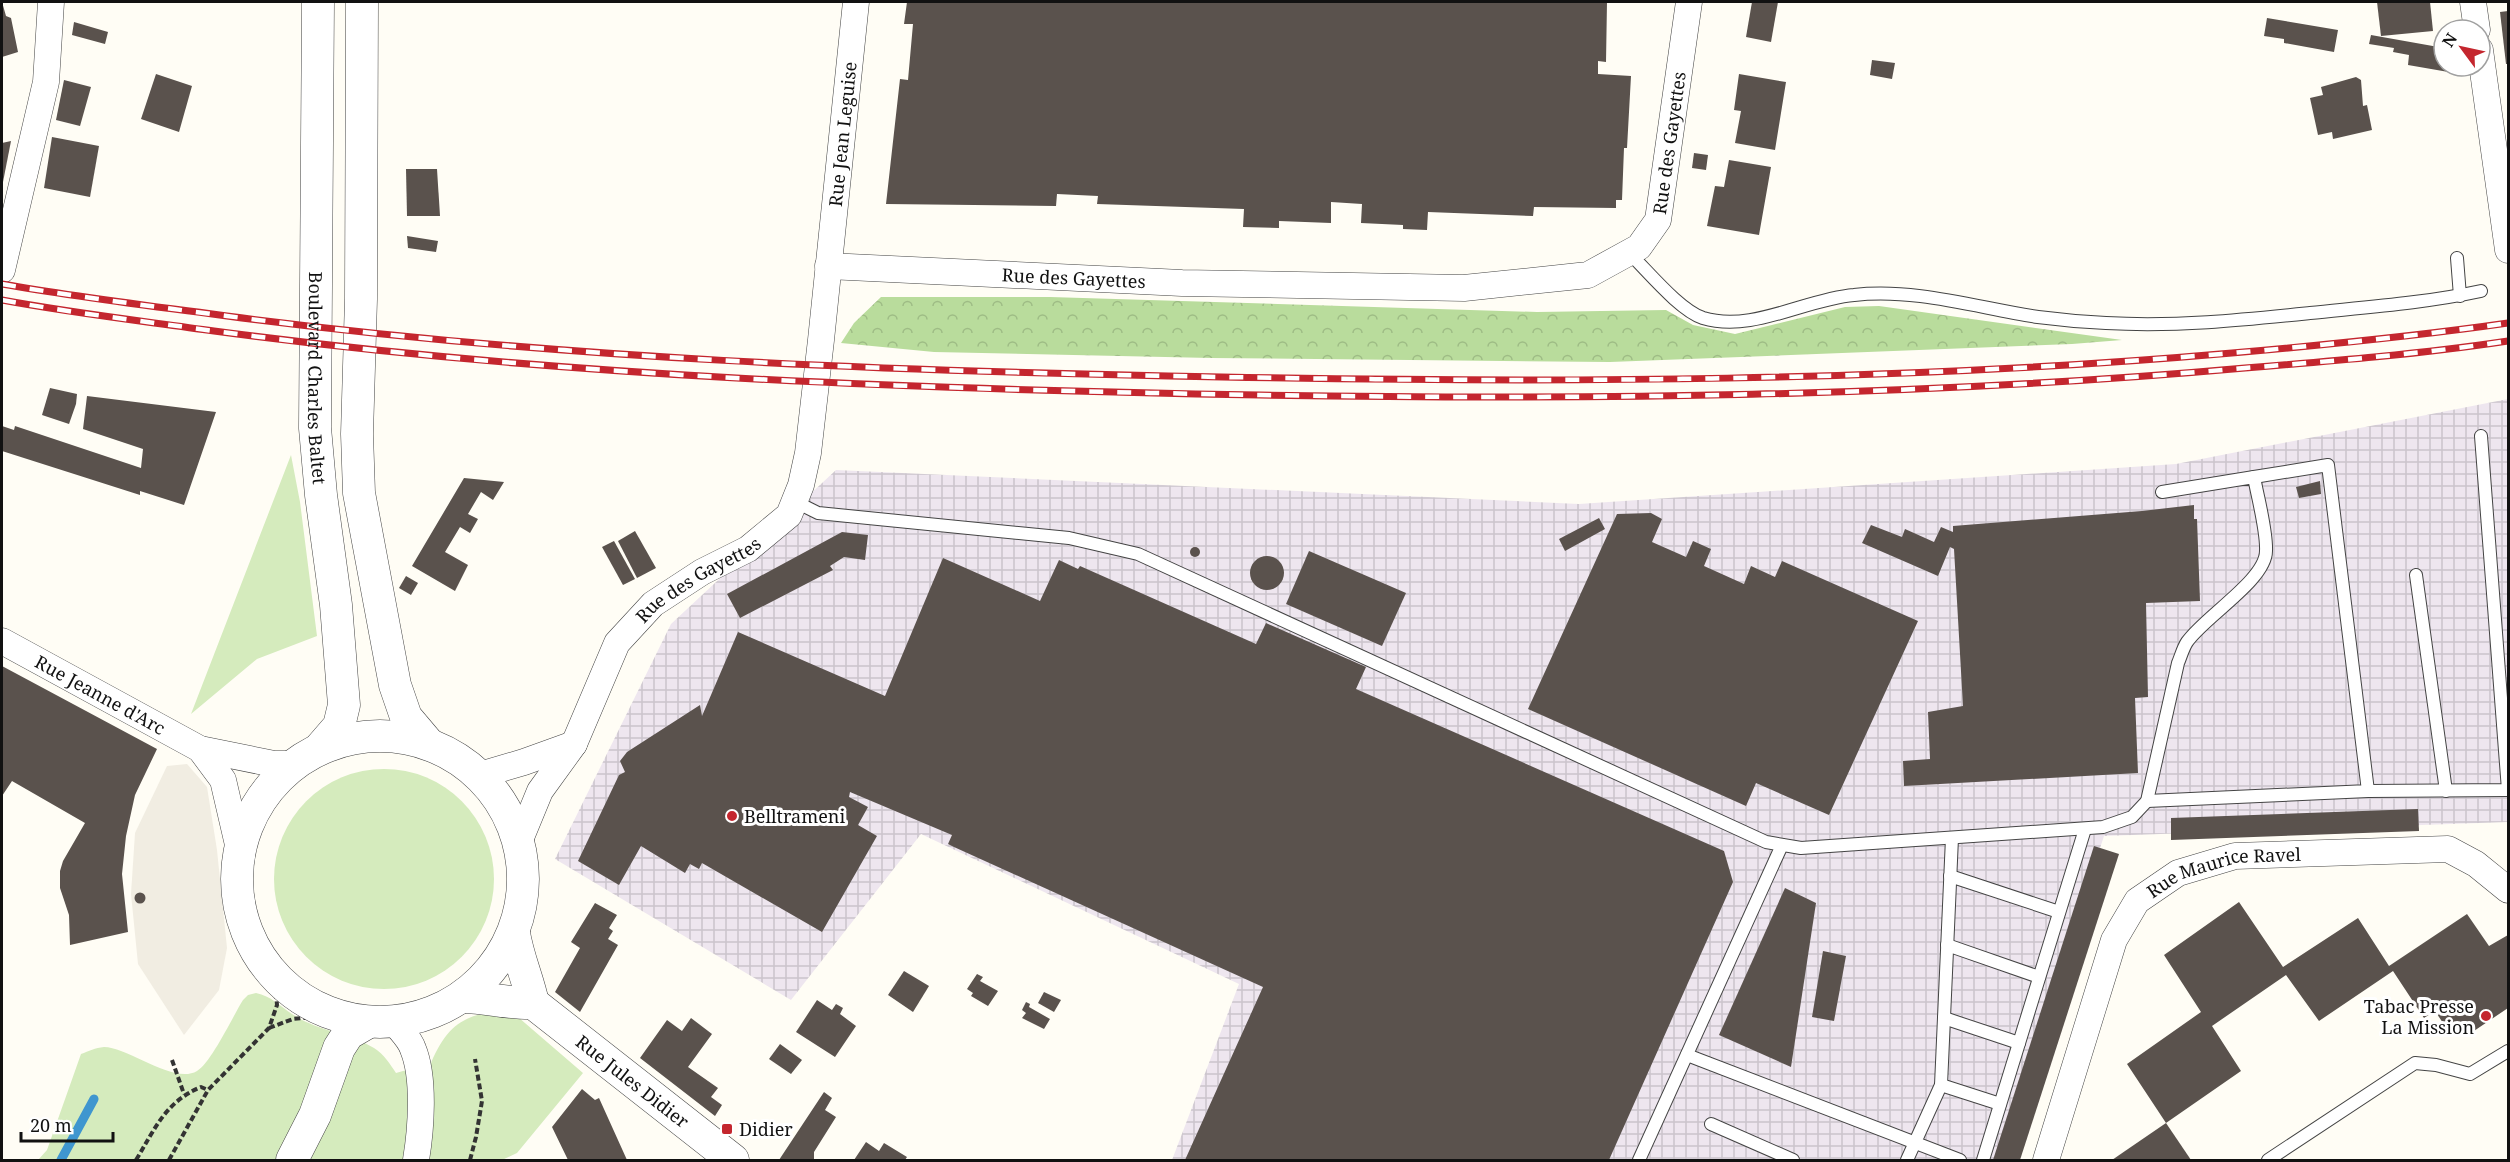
<svg xmlns="http://www.w3.org/2000/svg" width="2510" height="1162" viewBox="0 0 2510 1162" font-family="'Noto Serif',serif">
<style>
.industrial{fill:url(#industrial-grid)}
.grass{fill:#d5ebbd}
.forest{fill:url(#forest-crowns)}
.plaza{fill:#f1ede2}
.lines{fill:none;stroke-linecap:round;stroke-linejoin:round}
.stream{stroke:#3f96cf;stroke-width:9}
.building{fill:#5a524d}
.service-casing{stroke:#444;stroke-width:14}
.minor-casing{stroke:#444;stroke-width:27}
.tertiary-casing{stroke:#444;stroke-width:33}
.path{stroke:#333;stroke-width:4;stroke-dasharray:6 3;stroke-linecap:butt}
.service{stroke:#fff;stroke-width:12}
.minor{stroke:#fff;stroke-width:26}
.tertiary{stroke:#fff;stroke-width:32}
.rail-casing{stroke:#c4262e;stroke-width:7}
.rail{stroke:#fff;stroke-width:4.5;stroke-dasharray:14;stroke-linecap:butt}
.poi-dot{fill:#c4262e;stroke:#fff;stroke-width:2}
.labels{text-anchor:middle;dominant-baseline:central;stroke-width:6;stroke-linejoin:round;paint-order:stroke}
.street-label{font-size:18px;fill:#111;stroke:#fff}
.poi-label{font-size:18px;fill:#111;stroke:#fff;text-anchor:start}
</style>
<defs>
<pattern id="industrial-grid" width="8" height="8" patternUnits="userSpaceOnUse" patternTransform="scale(1.5)"><rect width="8" height="8" fill="#eee6ef"/><path d="M0 4h8M4 0v8" fill="none" stroke="#cbc4cc"/></pattern>
<pattern id="forest-crowns" width="20" height="18" patternUnits="userSpaceOnUse" patternTransform="scale(1.5)"><rect width="20" height="18" fill="#b9dc9c"/><path d="M2 6a3 3 0 1 1 6 0M12 15a3 3 0 1 1 6 0" fill="none" stroke="#9ebc85"/></pattern>
</defs>
<rect width="100%" height="100%" fill="#fffdf5"/>
<!-- industrial -->
<path class="industrial" d="M2508,399V822L2104,836L1997,1160H1172L1239,984L921,834L791,1000L555,859L671,624L836,470L1579,504L2176,464Z"/>
<!-- grass -->
<g class="grass">
<path d="M291,455L300,502L317,636L257,659L191,714Z"/>
<circle cx="384" cy="879" r="110"/>
<path d="M256,993C271,996 280,1006 292,1014C317,1031 349,1033 374,1048C384,1054 390,1064 396,1073L431,1063C448,1022 468,1012 511,1011L583,1073L517,1153L502,1160H38L47,1150L81,1054C89,1051 95,1048 104,1047C128,1047 174,1085 197,1071C211,1063 233,1016 243,1000L248,995Z"/>
</g>
<!-- forest -->
<path class="forest" d="M881,297H1050L1537,312L1666,310L1693,325L1735,334L1845,307L1879,306L2122,340L2072,344L1610,362L1211,358L934,352L841,343L854,323Z"/>
<!-- plaza -->
<path class="plaza" d="M187,764L207,787L217,850L227,948L219,990L184,1035L138,964L131,894L135,833L167,766Z"/>
<g class="lines">
<!-- stream -->
<path class="stream" d="M61,1160L94,1099"/>
</g>
<!-- building -->
<g class="building">
<path d="M2,2L6,16L11,18L18,52L2,57Z"/>
<path d="M907,2H1607L1606,62L1598,61V74L1631,76L1627,148H1624L1622,200H1616V208L1534,207L1533,216L1428,212L1427,230L1403,229V225L1361,223L1362,204L1331,202V223L1279,221V228L1243,227L1244,209L1097,204L1098,196L1057,194L1056,206L886,204L900,79L908,80L913,24H904Z"/>
<path d="M1752,2H1778L1771,42L1746,37Z"/>
<path d="M2377,2H2430L2433,31L2381,36Z"/>
<path d="M2508,11V64H2506L2500,12Z"/>
<path d="M2267,18L2338,30L2334,52L2284,43V39L2264,36Z"/>
<path d="M74,22L108,32L105,44L72,35Z"/>
<path d="M2371,35L2444,48V66H2459L2460,74L2408,65L2409,55L2393,52L2394,48L2369,44Z"/>
<path d="M1872,60L1895,63L1892,79L1870,75Z"/>
<path d="M156,74L192,86L179,132L141,119Z"/>
<path d="M1739,74L1786,82L1775,150L1735,143L1741,111L1734,110Z"/>
<path d="M2356,77L2361,80L2363,106L2367,105L2372,130L2333,139L2332,132L2318,135L2310,98L2323,95L2321,87Z"/>
<path d="M64,80L91,87L80,126L56,120Z"/>
<path d="M52,137L99,146L90,197L44,188Z"/>
<path d="M11,141L3,182H2V143Z"/>
<path d="M1694,153L1708,155L1706,170L1692,168Z"/>
<path d="M1729,160L1771,167L1759,235L1707,226L1715,186L1724,187Z"/>
<path d="M406,169H437L440,216H407Z"/>
<path d="M407,236L438,241L436,252L408,248Z"/>
<path d="M50,388L77,394L76,404L69,424L42,415Z"/>
<path d="M87,396L216,412L184,505L140,491V495L2,451V426L14,430L15,426L141,468L143,449L83,429Z"/>
<path d="M464,478L504,482L493,500L481,492L468,514L478,519L470,533L460,527L445,552L468,565L455,591L412,566Z"/>
<path d="M2320,481L2321,494L2299,498L2296,487Z"/>
<path d="M2194,505V519H2197L2200,601L2146,603L2148,697L2135,698L2138,773L1904,786L1903,761L1930,759L1928,712L1963,706L1954,549L1950,547L1938,576L1862,543L1871,525L1902,537L1905,529L1934,542L1941,527L1953,532V526L2142,511Z"/>
<path d="M1651,513L1662,519L1652,542L1686,557L1693,541L1711,549L1704,566L1744,584L1751,566L1775,577L1782,561L1918,621L1829,815L1756,783L1746,806L1528,709L1617,514Z"/>
<path d="M1599,518L1605,529L1565,551L1559,539Z"/>
<path d="M635,531L656,568L637,578L618,541Z"/>
<path d="M842,532L868,535L865,560L844,557L830,566L833,570L740,618L727,594Z"/>
<path d="M614,541L635,579L623,585L602,547Z"/>
<circle cx="1195" cy="552" r="5"/>
<path d="M1309,551L1406,593L1382,646L1286,604Z"/>
<circle cx="1267" cy="573" r="17"/>
<path d="M943,558L1040,601L1059,560L1078,569L1080,566L1256,644L1266,623L1366,667L1356,689L1724,851L1733,882L1609,1160H1185L1263,987L954,847L948,844L952,835L850,792L849,797L868,807L858,825L877,836L822,932L702,863L699,869L690,864L685,873L641,846L619,885L578,861L619,775L625,772L620,761L627,752L700,705L702,716L738,632L885,696Z"/>
<path d="M406,576L418,583L411,595L399,588Z"/>
<path d="M2,666L157,749L135,795L126,836L122,874L128,932L70,945L69,915L60,888V871L63,861L85,823L12,781L2,796Z"/>
<path d="M2418,809L2419,831L2171,840V818Z"/>
<path d="M2094,846L2119,854L2020,1160H1993Z"/>
<path d="M1785,888L1816,903L1791,1067L1719,1035Z"/>
<circle cx="140" cy="898" r="5.5"/>
<path d="M2239,902L2283,967L2358,918L2389,966L2467,914L2489,946L2508,935V1008L2468,1035L2461,1024L2449,1032L2435,1011L2424,1018L2393,971L2319,1021L2286,975L2212,1026L2241,1071L2166,1123L2127,1064L2201,1012L2164,955Z"/>
<path d="M595,903L617,915L609,928L613,931L608,939L618,945L580,1012L555,992L580,948L571,942Z"/>
<path d="M1823,951L1846,956L1834,1021L1812,1017Z"/>
<path d="M904,971L929,986L913,1012L888,995Z"/>
<path d="M977,974L983,977L980,981L998,991L988,1006L971,996L973,993L967,989Z"/>
<path d="M1044,992L1061,1000L1054,1012L1038,1003Z"/>
<path d="M817,1000L832,1010L836,1004L843,1008L840,1014L856,1026L835,1057L796,1032Z"/>
<path d="M1026,1002L1030,1004L1029,1007L1050,1019L1044,1029L1022,1018L1026,1013L1022,1010Z"/>
<path d="M691,1018L712,1034L688,1067L718,1088L711,1097L722,1105L715,1116L640,1058L667,1020L682,1031Z"/>
<path d="M780,1044L802,1060L791,1074L769,1059Z"/>
<path d="M582,1089L595,1100L599,1098L627,1160H568L552,1127Z"/>
<path d="M824,1092L832,1098L825,1110L836,1117L814,1152V1160H779Z"/>
<path d="M2166,1123L2191,1160H2112L2128,1149Z"/>
<path d="M866,1142L879,1151L884,1143L907,1157L905,1160H854Z"/>
</g>
<g class="lines">
<!-- service casing -->
<g class="service-casing">
<g id="service">
<path d="M1628,252C1647,270 1679,310 1703,318C1752,333 1805,299 1854,295C1916,288 1978,308 2038,317C2061,320 2084,322 2106,323C2175,327 2242,320 2310,313C2368,307 2425,303 2481,291"/>
<path d="M2457,258L2460,296"/>
<path d="M794,501L818,513L1069,538L1138,554L1766,842L1801,848L2103,827L2132,817L2147,801L2178,663C2181,656 2183,648 2187,642C2204,617 2266,580 2266,551C2267,531 2258,499 2254,477L2162,492"/>
<path d="M2416,575L2446,791"/>
<path d="M2368,791L2508,790L2481,436"/>
<path d="M2147,801L2368,791L2328,465L2254,477"/>
<path d="M1950,876L2059,912"/>
<path d="M1947,945L2039,977"/>
<path d="M1944,1018L2019,1043"/>
<path d="M1687,1055L1960,1160"/>
<path d="M1941,1085L2000,1104"/>
<path d="M1711,1124L1793,1160"/>
<path d="M1639,1160L1782,845"/>
<path d="M1907,1160L1941,1085L1952,838"/>
<path d="M1983,1160L2085,829"/>
<path d="M2268,1160L2415,1063L2436,1065L2470,1074L2508,1051"/>
</g>
</g>
<!-- minor casing -->
<g class="minor-casing">
<g id="minor">
<path d="M2473,2L2477,30"/>
<path d="M2480,50L2508,250"/>
<path id="s1" d="M828,266L1182,283L1464,288L1588,275L1639,247L1658,220L1689,2"/>
<path d="M2,270L46,82L51,2"/>
<path id="s2" d="M2,641L200,749L274,764H293"/>
<path d="M200,749L223,780L239,849"/>
<path d="M480,775L524,762L574,744"/>
<path id="s3" d="M519,842L540,791L574,744L617,643L653,604L702,572L748,549L789,515L801,485L808,453L821,340L856,2"/>
<path d="M394,1022C400,1030 410,1039 413,1049C425,1078 421,1130 416,1160"/>
<path id="s4" d="M2046,1160L2114,940L2137,901L2178,873L2235,856L2448,849L2476,864L2508,890"/>
</g>
</g>
<!-- tertiary casing -->
<g class="tertiary-casing">
<g id="tertiary">
<path id="s5" d="M318,2L315,428L321,495L336,605L344,705L339,726L320,748"/>
<path d="M362,2L361,299L357,434L359,493L395,685L406,717L428,743"/>
<circle cx="380" cy="879" r="143"/>
<path d="M514,933C518,958 528,979 533,1003"/>
<path id="s6" d="M462,997C487,997 508,1004 533,1003L733,1160"/>
<path d="M292,1160L315,1115L339,1048L348,1034L367,1023"/>
</g>
</g>
<!-- path -->
<g class="path">
<path d="M269,1028L293,1019L323,1016"/>
<path d="M172,1060L184,1094"/>
<path d="M136,1160C155,1129 165,1102 201,1087L208,1090"/>
<path d="M169,1160L208,1090L269,1028L277,1005L275,978"/>
<path d="M470,1160L476,1137L482,1101L475,1059"/>
</g>
<!-- service -->
<use href="#service" class="service"/>
<!-- minor -->
<use href="#minor" class="minor"/>
<!-- tertiary -->
<use href="#tertiary" class="tertiary"/>
<!-- rail casing -->
<g class="rail-casing">
<g id="rail">
<path d="M2,284C76,297 151,306 227,316C557,359 889,371 1222,377C1559,383 1896,382 2232,353C2324,345 2417,336 2508,323"/>
<path d="M2,300C72,313 143,321 214,331C561,377 911,389 1260,395C1588,400 1917,397 2245,368C2333,361 2421,354 2508,341"/>
</g>
</g>
<!-- rail -->
<use href="#rail" class="rail"/>
</g>
<!-- markers -->
<g class="poi-dot">
<circle cx="732" cy="816" r="6"/>
<circle cx="2486" cy="1016" r="6"/>
<rect x="721" y="1123" width="12" height="12" rx="3"/>
</g>
<g class="labels">
<!-- street labels -->
<g class="street-label">
<text stroke="none"><textPath href="#s3" startOffset="825">Rue Jean Leguise</textPath></text>
<text stroke="none"><textPath href="#s1" startOffset="930">Rue des Gayettes</textPath></text>
<text stroke="none"><textPath href="#s1" startOffset="246">Rue des Gayettes</textPath></text>
<text stroke="none"><textPath href="#s5" startOffset="376">Boulevard Charles Baltet</textPath></text>
<text stroke="none"><textPath href="#s3" startOffset="327">Rue des Gayettes</textPath></text>
<text stroke="none"><textPath href="#s2" startOffset="112">Rue Jeanne d'Arc</textPath></text>
<text stroke="none"><textPath href="#s4" startOffset="370">Rue Maurice Ravel</textPath></text>
<text stroke="none"><textPath href="#s6" startOffset="198">Rue Jules Didier</textPath></text>
</g>
<!-- poi labels -->
<g class="poi-label">
<text x="744" y="816">Belltrameni</text>
<text x="2474" y="1006" text-anchor="end">Tabac Presse<tspan x="2474" dy="21">La Mission</tspan></text>
<text x="739" y="1129">Didier</text>
</g>
</g>
<!-- border -->
<rect width="2510" height="1162" fill="none" stroke="#111111" stroke-width="6"/>
<!-- north arrow -->
<g transform="translate(2462 48) rotate(303)"><circle r="28" fill="#ffffff" stroke="#a0a0a0" stroke-width="1.5"/>
<path d="M0-4.5L10 22L0 15L-10 22Z" fill="#c4262e"/>
<text y="-9" font-size="16" font-weight="bold" text-anchor="middle" fill="#111111">N</text>
</g>
<!-- scale -->
<path d="M21 1132v9h92v-9" fill="none" stroke="#111111" stroke-width="3"/>
<text x="30" y="1132" font-size="18" fill="#111111" stroke="#ffffff" stroke-width="4.5" paint-order="stroke">20 m</text>
</svg>
